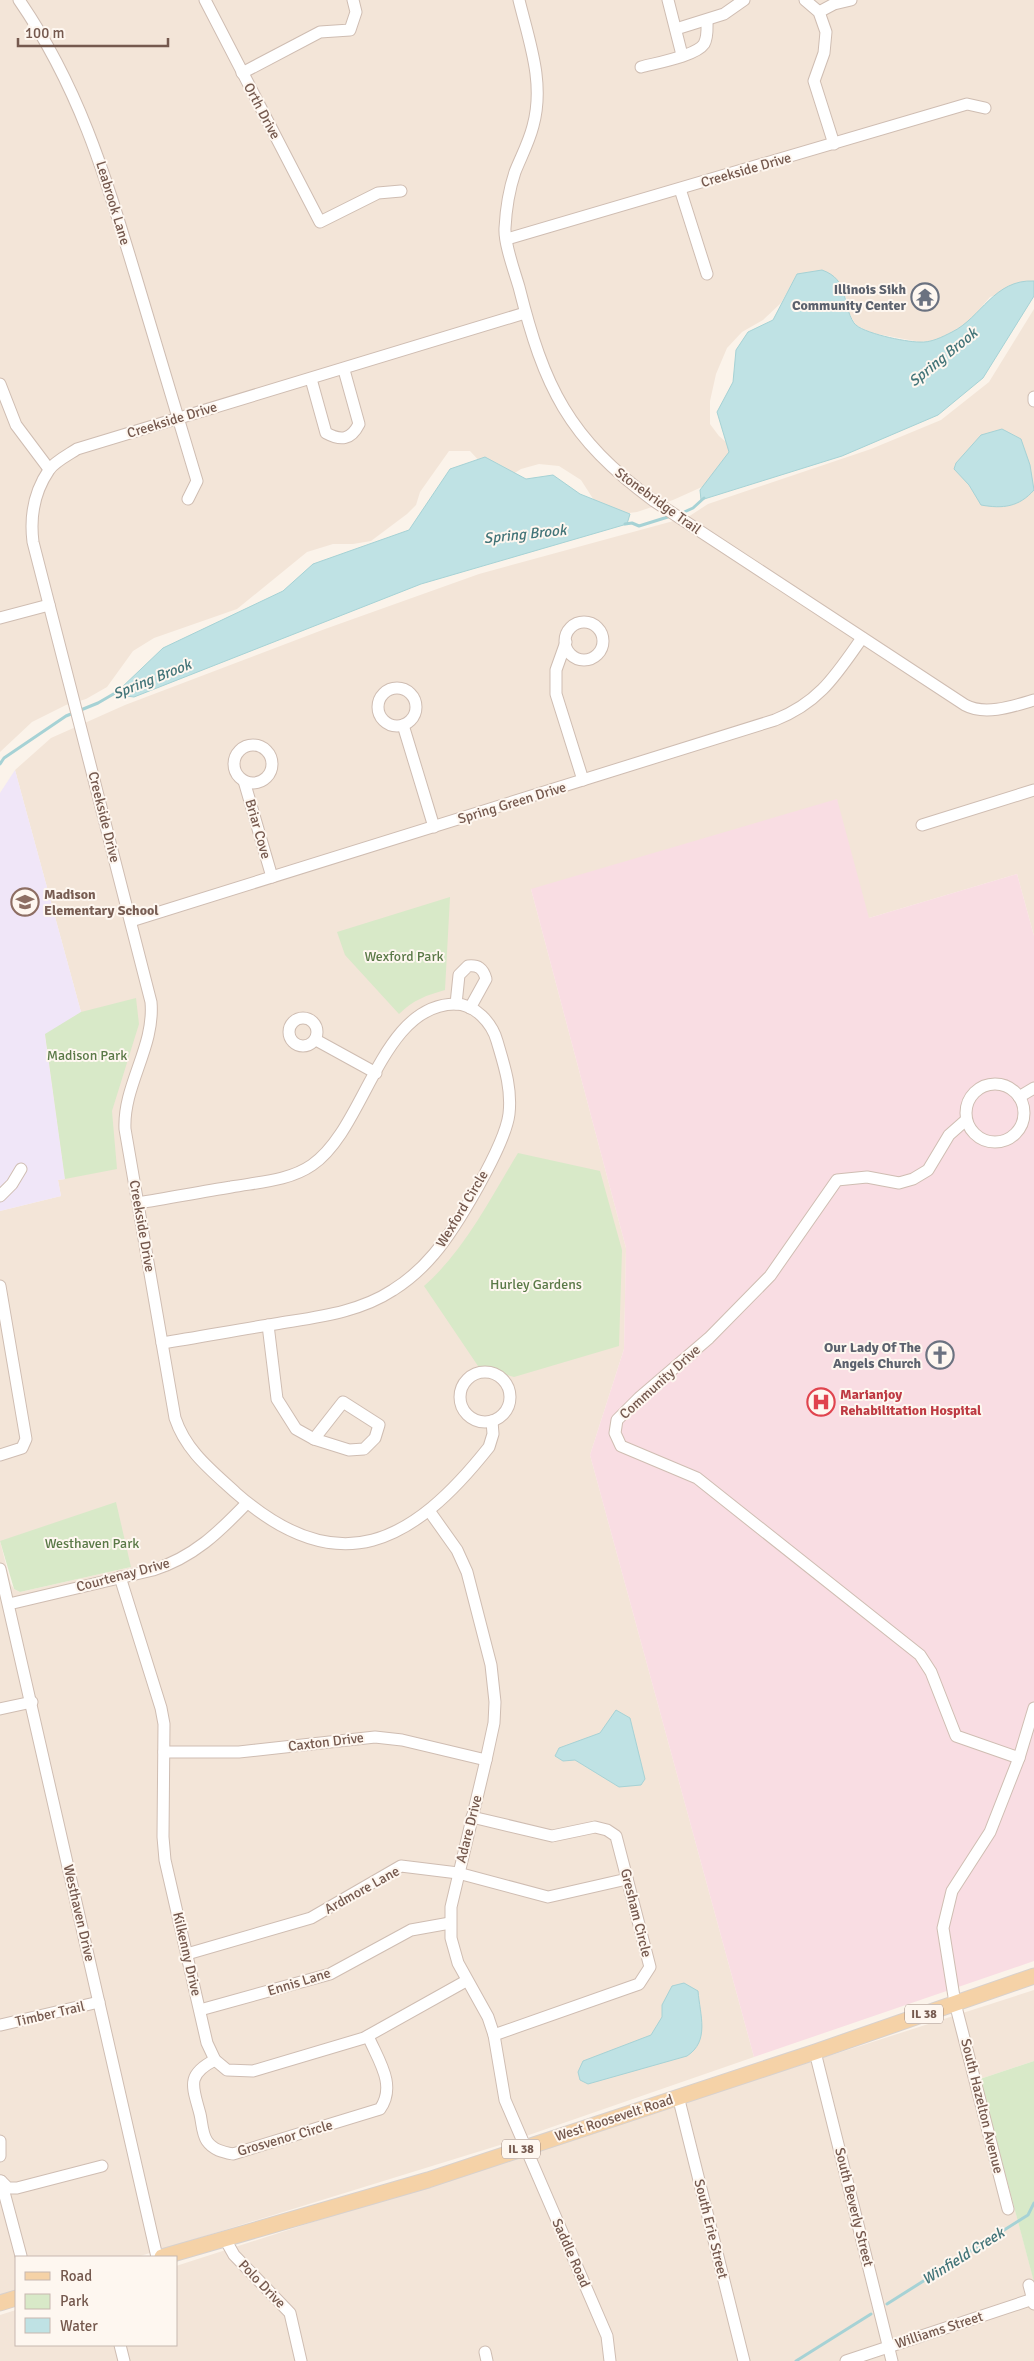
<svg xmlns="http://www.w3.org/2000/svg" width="1034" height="2361" viewBox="0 0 1034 2361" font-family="Signika,sans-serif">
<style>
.residential{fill:#f3e5d8;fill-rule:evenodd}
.education{fill:#f0e6f8}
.medical{fill:#f9dde3}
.green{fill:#d8e9c8}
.water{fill:#bfe2e4;stroke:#a6d2d5}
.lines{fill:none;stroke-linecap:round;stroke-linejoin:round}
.stream{stroke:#a6d2d5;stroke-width:3}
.minor-casing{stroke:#cfbdb2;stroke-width:13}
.major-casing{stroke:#d8d1cd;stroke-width:17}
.minor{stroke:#fff;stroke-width:11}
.major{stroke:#f5d2a7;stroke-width:15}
.labels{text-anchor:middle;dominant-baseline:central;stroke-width:4;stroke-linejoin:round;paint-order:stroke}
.shield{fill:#fef7f0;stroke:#9e887f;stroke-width:1}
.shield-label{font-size:12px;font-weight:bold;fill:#75594e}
.street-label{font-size:14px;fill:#75594e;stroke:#fef7f0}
.worship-label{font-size:14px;font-weight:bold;fill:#5b616d;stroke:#fef7f0;text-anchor:end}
.education-label{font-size:14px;font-weight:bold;fill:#785e54;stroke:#fef7f0;text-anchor:start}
.park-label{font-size:14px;fill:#5a7947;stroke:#fef7f0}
.health-label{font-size:14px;font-weight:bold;fill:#be3a42;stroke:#fef7f0;text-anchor:start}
.water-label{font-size:15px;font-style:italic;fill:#427478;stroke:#fef7f0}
</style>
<rect width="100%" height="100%" fill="#fbf3ea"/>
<!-- residential -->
<g class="residential">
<path d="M0,0H1034V282L990,297L973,317L958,330L937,340L920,342L872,333L856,325L849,313L846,297L797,274L781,303L763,320L742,332L727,348L716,374L710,401V424L719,436L732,447L713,482L673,500L637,512L613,515L599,508L581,480L559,466L539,464L521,469L505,479L484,466L470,451H449L420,492L416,505L407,514L371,541L353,544H333L307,552L237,609L154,638L133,651L107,687L86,699L66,705L32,722L0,752Z"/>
<path d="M1034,309V936L1017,874L869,918L531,889L626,1248L624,1349L590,1455L754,2057L500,2145L137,2257H16V2290L0,2295V1211L61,1196L58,1180L65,1179L45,1034L81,1012L15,770L51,738L125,705L325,629L479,574L688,517L708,504L871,449L941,420L989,382ZM0,1541L131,1567L20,1592L14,1589L11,1584Z"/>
<path d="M1034,1990V2061L980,2079L1034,2281V2361H0V2315L16,2310V2345H176V2266Z"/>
</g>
<!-- education -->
<path class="education" d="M15,770L81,1012L45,1035L65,1179L58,1180L61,1196L0,1211V793Z"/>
<!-- medical -->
<path class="medical" d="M837,799L869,918L1017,874L1034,936V1961L754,2057L590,1455L624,1349L626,1248L531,889Z"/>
<!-- green -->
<g class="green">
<path d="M450,897L445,990C427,995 413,1000 399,1014L345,955L337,932Z"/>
<path d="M136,998L139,1024L112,1111L117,1169L65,1179L45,1034L81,1012Z"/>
<path d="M518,1153L600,1171L622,1250L619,1346L514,1377L478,1366L424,1286C465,1250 490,1199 518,1153Z"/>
<path d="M116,1502L131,1567L20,1592L14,1589L0,1541Z"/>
<path d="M1034,2061V2282L980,2079Z"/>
</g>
<!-- water -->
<g class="water">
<path d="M822,270C850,280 841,303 854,323C861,333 906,342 919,342C931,343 942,337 952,332C981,318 994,279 1034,281V296L983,378L938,415L842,456L701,500L700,490L729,452L717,412L733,382L736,350L748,332L773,320L797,274Z"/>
<path d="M1002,429L1021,439L1030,465L1034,490C1019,507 1003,509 981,505L969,485L954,469L956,463L981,435Z"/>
<path d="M485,457L526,479L553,475L580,494L630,514L627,524L421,584L134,697L126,696L119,690L163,648L283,591L313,564L409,530L450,469Z"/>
<path d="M616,1710L630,1718L645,1779L641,1785L619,1787L575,1760L563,1761L555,1756L559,1748L600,1733Z"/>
<path d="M684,1983L698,1991C700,2015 710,2041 687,2056L588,2084L580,2080L578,2072L583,2061L651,2035L662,2017V2005L672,1986Z"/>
</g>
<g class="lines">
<!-- stream -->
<g class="stream">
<path d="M680,514L693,508L704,498"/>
<path d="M625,524L632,523L639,526L671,516"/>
<path d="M0,764L4,758L66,716L98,703L122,689"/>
<path d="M887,2304L1028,2215L1034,2203"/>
<path d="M796,2361L871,2314"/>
</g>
<!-- minor casing -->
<g class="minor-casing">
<g id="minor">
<path d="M19,0C79,87 105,175 135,274C156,343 177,412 197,481L188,499"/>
<path d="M205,0L320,222L378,193L401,191"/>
<path d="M519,0C529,41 545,83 533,126C529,142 521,157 515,172C509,190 506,209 505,228C504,243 514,270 519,287C544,387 568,438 654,501L965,705C985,716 1014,706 1034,700"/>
<path d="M668,0L682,55"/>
<path d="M805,0L819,12L826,32L824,53L814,81L834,144"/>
<path d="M819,12L834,4L851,0"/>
<path d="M676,29L724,14L744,0"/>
<path d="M641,67C656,63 696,56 704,44C708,37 707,29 707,21"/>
<path d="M242,73L320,32L350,30L356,12L353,0"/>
<path d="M680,189L707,274"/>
<path d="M507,239L967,104L985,108"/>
<path d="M311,379L326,433C341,441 351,440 359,424L344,370"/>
<path d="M0,384L16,425L49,469"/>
<path d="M1034,397V401"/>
<path d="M0,618L49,605"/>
<circle cx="584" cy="641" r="19"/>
<path d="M566,642L556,670V694L583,780"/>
<circle cx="397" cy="707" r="19"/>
<path d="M403,725L434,827"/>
<circle cx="253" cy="764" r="19"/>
<path d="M244,781L272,877"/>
<path d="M922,825L1034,790"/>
<path d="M131,921L775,720C819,703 836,675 862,638"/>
<path d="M456,1004L459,975L468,966C478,965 483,968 486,979L470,1008"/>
<circle cx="303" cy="1032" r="14"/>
<path d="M316,1040L376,1073"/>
<circle cx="995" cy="1113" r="29"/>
<path d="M1019,1097L1034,1088"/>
<path d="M966,1120L949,1135L928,1170L913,1179L899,1183L867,1177L837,1180L770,1276L709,1338L639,1398L617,1420L615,1433L621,1446L697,1478L920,1655L931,1672L956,1736L1019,1758L1034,1708"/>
<path d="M0,1196L12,1184L21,1169"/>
<path d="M138,1203C169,1198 200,1192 231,1187C258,1182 289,1181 312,1165C366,1128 380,1005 455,1004C475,1004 492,1023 497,1041C504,1065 512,1088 509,1114C505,1146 456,1228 434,1254C423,1267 409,1280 393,1290C358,1313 316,1317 275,1324C237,1330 200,1337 162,1343"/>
<path d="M0,1286L26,1439L22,1448L0,1455"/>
<path d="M268,1325L277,1399L296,1429L314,1439"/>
<circle cx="485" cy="1397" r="25"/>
<path d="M343,1402L379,1425L375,1438L364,1449L349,1450L314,1439Z"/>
<path d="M492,1421L493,1434L489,1447C413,1543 339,1584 236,1493C211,1470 186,1451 175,1418L125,1129C123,1085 155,1047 151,1002L33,542C30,518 34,492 49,470C54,462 68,455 77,449L525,313"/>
<path d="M430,1512L457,1550L467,1572L491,1665L495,1702L494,1723L486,1760L451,1907V1938L458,1963L488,2017L494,2035L505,2100L607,2336L610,2361"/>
<path d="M0,1569L157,2257"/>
<path d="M120,1577L161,1708L164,1724L163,1837L165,1860L207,2043L215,2060L227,2070L253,2071L364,2038L466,1981"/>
<path d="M9,1604L153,1570C194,1557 219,1532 247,1503"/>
<path d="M0,1709L32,1702"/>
<path d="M164,1752H239L375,1737L402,1740L486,1760"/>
<path d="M472,1817L552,1836L595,1827L607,1830L616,1836L650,1967L639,1984L494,2035"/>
<path d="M187,1954L311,1918L401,1866L458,1873L548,1897L627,1879"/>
<path d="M200,2010L330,1974L411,1930L450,1923"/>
<path d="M1,2025L99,2002"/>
<path d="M815,2052L892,2361"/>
<path d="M215,2060C185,2075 193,2087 200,2114C202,2122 202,2134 207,2141C213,2150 223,2152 233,2154L380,2109C397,2085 378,2060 368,2036"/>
<path d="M678,2096L744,2361"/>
<path d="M0,2141V2156"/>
<path d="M1,2181L8,2188H17L102,2166"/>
<path d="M1,2181L21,2256"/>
<path d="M1008,2209L955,2003L943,1928L952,1891L990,1832L1019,1758"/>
<path d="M225,2239L234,2255L290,2313L301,2361"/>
<path d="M1029,2285L1034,2304"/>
<path d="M120,2345L124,2361"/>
<path d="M485,2352L487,2361"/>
<path d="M846,2361L1033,2299"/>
</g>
</g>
<!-- major casing -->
<g class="major-casing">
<g id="major">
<path d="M162,2257L428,2180L815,2052L1034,1976"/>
<path d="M0,2303L16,2298"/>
</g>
</g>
<!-- minor -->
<use href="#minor" class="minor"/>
<!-- major -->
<use href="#major" class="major"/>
</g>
<!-- icons -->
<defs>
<g id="temple-ring" transform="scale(1.4375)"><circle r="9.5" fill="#fef7f0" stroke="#6b7280" stroke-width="1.5"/><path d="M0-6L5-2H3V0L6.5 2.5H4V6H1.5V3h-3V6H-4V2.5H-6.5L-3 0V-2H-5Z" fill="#6b7280"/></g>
<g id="school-ring" transform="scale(1.4375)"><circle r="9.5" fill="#fef7f0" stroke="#8d6e63" stroke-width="1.5"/><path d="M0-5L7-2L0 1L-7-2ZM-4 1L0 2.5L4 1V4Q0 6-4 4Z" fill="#8d6e63"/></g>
<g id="church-ring" transform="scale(1.4375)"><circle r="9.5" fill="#fef7f0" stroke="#6b7280" stroke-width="1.5"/><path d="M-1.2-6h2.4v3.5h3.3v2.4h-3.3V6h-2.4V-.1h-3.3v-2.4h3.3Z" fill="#6b7280"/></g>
<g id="hospital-ring" transform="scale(1.4375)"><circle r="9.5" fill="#fef7f0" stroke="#e0444e" stroke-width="1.5"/><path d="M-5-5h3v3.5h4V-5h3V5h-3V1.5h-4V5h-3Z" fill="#e0444e"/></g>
</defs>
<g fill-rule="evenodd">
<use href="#temple-ring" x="925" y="297"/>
<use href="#school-ring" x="25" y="902"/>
<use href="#church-ring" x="940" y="1355"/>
<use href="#hospital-ring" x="821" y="1402"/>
</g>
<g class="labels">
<!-- shield labels -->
<g class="shield">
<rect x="905" y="2004.5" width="38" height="19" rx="4"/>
<rect x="502" y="2139.5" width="38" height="19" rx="4"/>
</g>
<g class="shield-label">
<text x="924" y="2014">IL 38</text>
<text x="521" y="2149">IL 38</text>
</g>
<!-- street labels -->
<g class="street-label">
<text transform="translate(262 111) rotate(62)">Orth Drive</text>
<text transform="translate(746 170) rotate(-16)">Creekside Drive</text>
<text transform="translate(113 203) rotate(73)">Leabrook Lane</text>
<text transform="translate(172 420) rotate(-17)">Creekside Drive</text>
<text transform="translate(658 501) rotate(36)">Stonebridge Trail</text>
<text transform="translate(512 803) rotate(-17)">Spring Green Drive</text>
<text transform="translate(104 817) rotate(76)">Creekside Drive</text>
<text transform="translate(258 829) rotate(74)">Briar Cove</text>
<text transform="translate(462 1209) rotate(-59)">Wexford Circle</text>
<text transform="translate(142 1226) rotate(80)">Creekside Drive</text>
<text transform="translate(660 1382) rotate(-42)">Community Drive</text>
<text transform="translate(123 1575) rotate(-15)">Courtenay Drive</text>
<text transform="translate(326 1742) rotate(-7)">Caxton Drive</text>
<text transform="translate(469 1829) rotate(-76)">Adare Drive</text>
<text transform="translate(362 1890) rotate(-29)">Ardmore Lane</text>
<text transform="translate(79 1913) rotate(77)">Westhaven Drive</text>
<text transform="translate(636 1913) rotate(76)">Gresham Circle</text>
<text transform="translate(187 1954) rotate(77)">Kilkenny Drive</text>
<text transform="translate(299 1982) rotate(-17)">Ennis Lane</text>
<text transform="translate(50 2014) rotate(-13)">Timber Trail</text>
<text transform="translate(982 2106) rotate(76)">South Hazelton Avenue</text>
<text transform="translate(614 2118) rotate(-18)">West Roosevelt Road</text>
<text transform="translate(285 2138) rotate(-16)">Grosvenor Circle</text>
<text transform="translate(854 2207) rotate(76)">South Beverly Street</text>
<text transform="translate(711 2229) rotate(76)">South Erie Street</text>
<text transform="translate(571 2253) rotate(66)">Saddle Road</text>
<text transform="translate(262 2284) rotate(46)">Polo Drive</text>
<text transform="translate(939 2330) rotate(-18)">Williams Street</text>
</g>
<!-- worship labels -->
<g class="worship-label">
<text x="906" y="289">Illinois Sikh<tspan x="906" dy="16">Community Center</tspan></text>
<text x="921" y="1347">Our Lady Of The<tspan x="921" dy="16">Angels Church</tspan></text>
</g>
<!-- education labels -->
<g class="education-label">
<text x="44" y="894">Madison<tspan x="44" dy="16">Elementary School</tspan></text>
</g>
<!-- park labels -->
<g class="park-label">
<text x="404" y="956">Wexford Park</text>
<text x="87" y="1055">Madison Park</text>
<text x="536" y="1284">Hurley Gardens</text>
<text x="92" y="1543">Westhaven Park</text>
</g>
<!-- health labels -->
<g class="health-label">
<text x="840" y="1394">Marianjoy<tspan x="840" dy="16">Rehabilitation Hospital</tspan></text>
</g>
<!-- water labels -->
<g class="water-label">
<text transform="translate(943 357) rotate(-39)">Spring Brook</text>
<text transform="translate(525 534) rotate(-6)">Spring Brook</text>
<text transform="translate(152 679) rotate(-22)">Spring Brook</text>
<text transform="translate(963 2256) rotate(-32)">Winfield Creek</text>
</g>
</g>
<!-- legend -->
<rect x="15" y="2256" width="162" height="90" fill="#fef7f0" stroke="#c7b8af"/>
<rect x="25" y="2272" width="25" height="8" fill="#f5d2a7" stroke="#c7b8af"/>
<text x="60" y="2281" font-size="15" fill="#75594e">Road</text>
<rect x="25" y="2294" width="25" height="15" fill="#d8e9c8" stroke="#c7b8af"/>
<text x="60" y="2306" font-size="15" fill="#75594e">Park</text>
<rect x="25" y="2318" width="25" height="15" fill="#bfe2e4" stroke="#c7b8af"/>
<text x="60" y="2331" font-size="15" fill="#75594e">Water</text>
<!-- scale -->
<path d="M18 38v8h150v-8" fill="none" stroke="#75594e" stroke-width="2.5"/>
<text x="25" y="38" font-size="15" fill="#75594e" stroke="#fef7f0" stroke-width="4" paint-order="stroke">100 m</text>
</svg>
